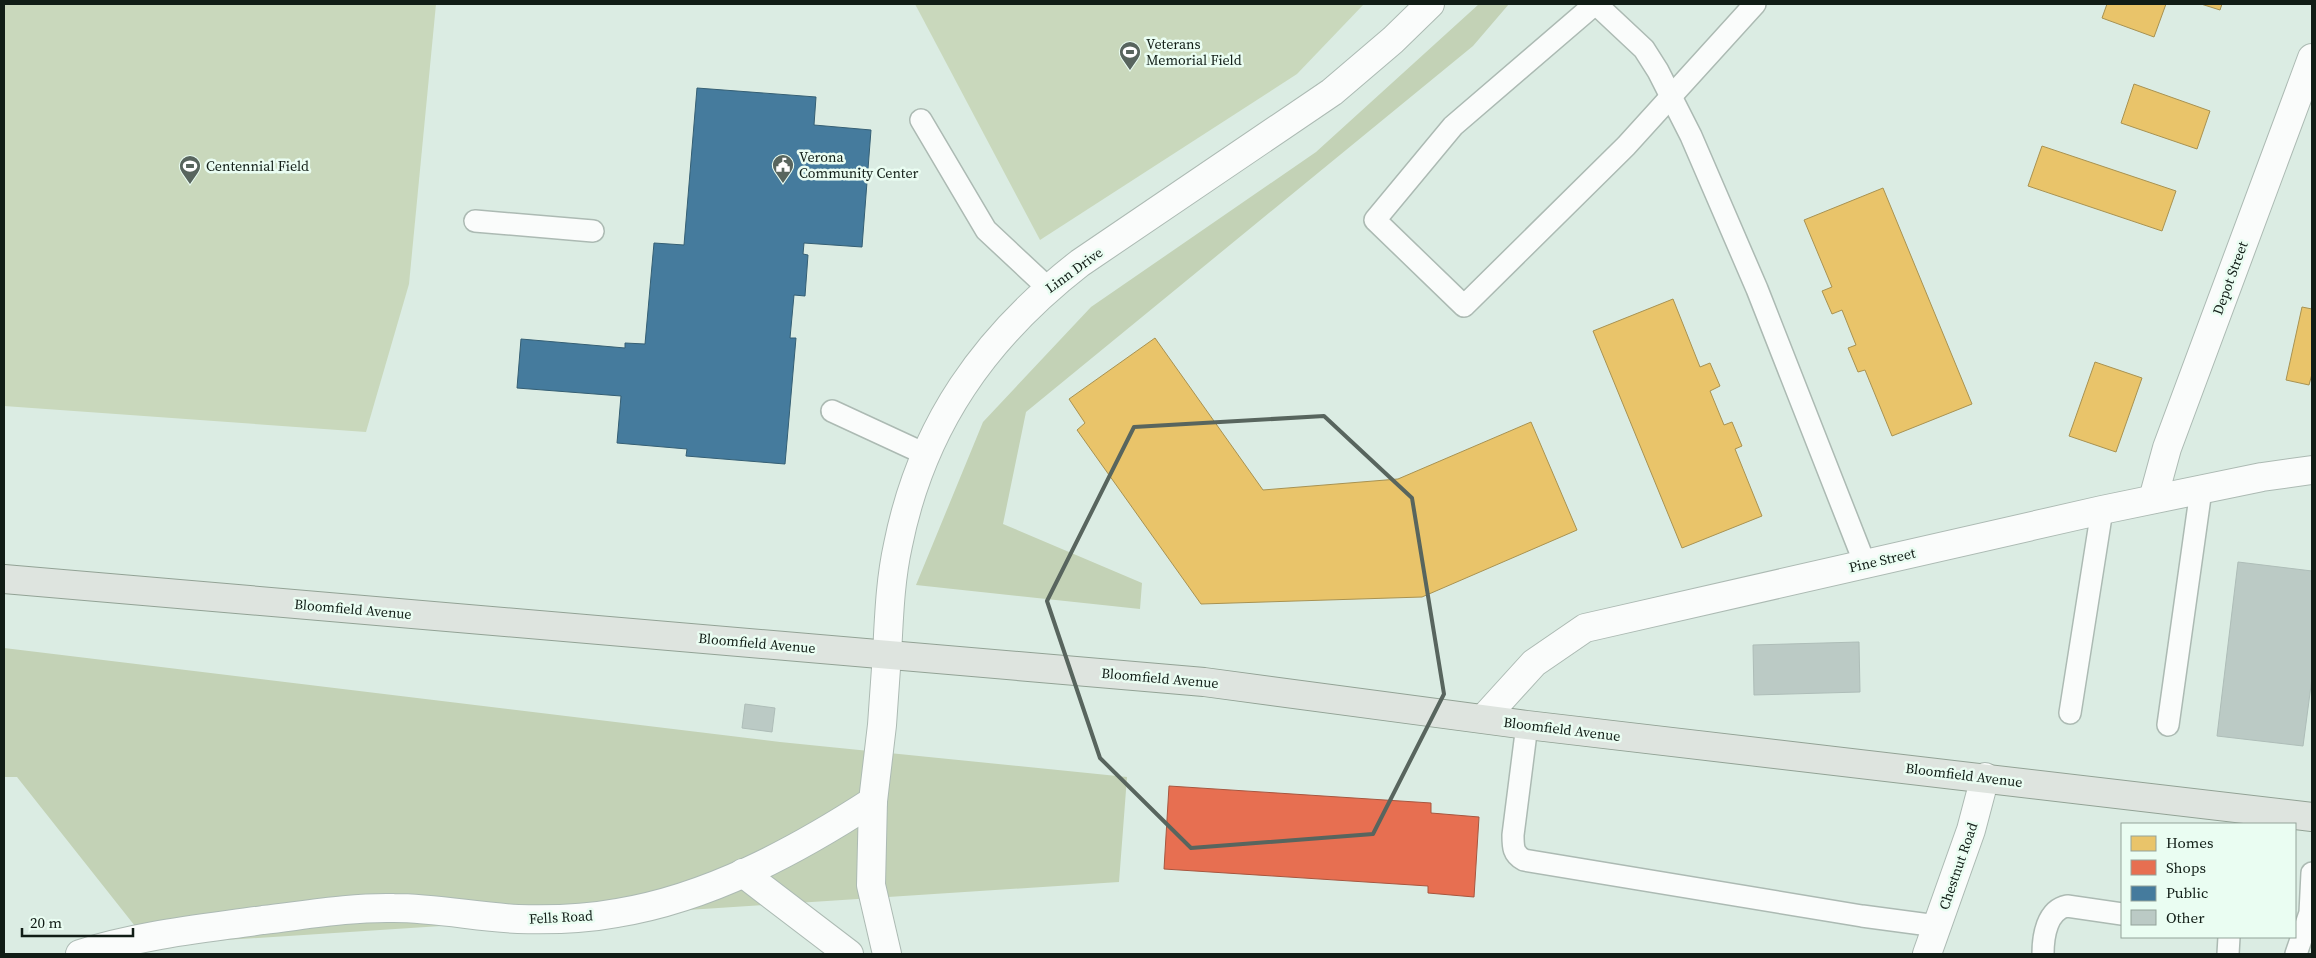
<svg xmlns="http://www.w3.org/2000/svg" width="2316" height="958" viewBox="0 0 2316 958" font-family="'Source Serif 4',serif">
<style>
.green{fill:#c9d8bc}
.forest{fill:#c3d2b6}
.homes{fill:#e9c46a;stroke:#a89251}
.shops{fill:#e76f51;stroke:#a7563f}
.public{fill:#457b9d;stroke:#355f74}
.building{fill:#bbcac5;stroke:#aebdb8}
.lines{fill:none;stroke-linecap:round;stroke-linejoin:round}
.service-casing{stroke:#acbab3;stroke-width:24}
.minor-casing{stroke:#acbab3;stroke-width:30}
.tertiary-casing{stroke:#acbab3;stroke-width:30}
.primary-casing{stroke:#92a295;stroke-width:30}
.service{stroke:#fafcfb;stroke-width:21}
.minor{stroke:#fafcfb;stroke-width:28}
.tertiary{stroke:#fafcfb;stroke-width:28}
.primary{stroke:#dee4df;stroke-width:28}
.marked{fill:none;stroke:#58655e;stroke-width:4;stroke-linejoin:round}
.labels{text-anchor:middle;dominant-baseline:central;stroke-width:5;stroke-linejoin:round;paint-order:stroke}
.poi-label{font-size:14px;fill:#111d16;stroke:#eafdf2;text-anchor:start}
.street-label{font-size:14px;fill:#111d16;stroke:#eafdf2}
</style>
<rect width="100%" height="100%" fill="#dbece3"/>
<!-- green -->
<g class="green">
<path d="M4,4H436L409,284L366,432L4,406Z"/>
<path d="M915,4H1364L1297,74L1040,240Z"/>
</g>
<!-- forest -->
<g class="forest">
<path d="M1479,4H1509L1473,46L1026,412L1003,524L1142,583L1140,609L916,585L983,422L1091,307L1316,152Z"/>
<path d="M4,648L780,742L1127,777L1119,882L150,945L17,777H4Z"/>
</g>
<!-- homes -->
<g class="homes">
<path d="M2107,4H2166L2154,37L2102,18Z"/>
<path d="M2201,4H2222L2220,10Z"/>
<path d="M2134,84L2210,111L2197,149L2121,123Z"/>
<path d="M2042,146L2176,191L2162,231L2028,186Z"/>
<path d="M1883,188L1972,404L1892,436L1865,370L1858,372L1848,348L1856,345L1842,310L1832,314L1822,291L1832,287L1804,220Z"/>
<path d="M1673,299L1700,367L1710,363L1720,386L1710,391L1724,425L1732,422L1742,446L1735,449L1762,516L1682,548L1593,331Z"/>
<path d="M2302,307L2312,309V374L2309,385L2286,380Z"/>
<path d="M1155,338L1263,490L1398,479L1531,422L1577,530L1422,597L1201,604L1077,430L1085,423L1069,399Z"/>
<path d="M2095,362L2142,378L2116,452L2069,436Z"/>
</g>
<!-- shops -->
<path class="shops" d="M1169,786L1431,803V813L1479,817L1474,897L1428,893V886L1164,869Z"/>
<!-- public -->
<path class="public" d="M697,88L816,97L814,125L871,130L862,247L804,243L803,254L808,255L805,296L794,295L790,338H796L785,464L686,456L687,449L617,443L621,396L517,388L521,339L625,348V343L645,344L654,243L684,245Z"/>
<!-- building -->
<g class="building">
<path d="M2238,562L2312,571V678L2303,746L2217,736Z"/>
<path d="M1859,642L1860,692L1754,695L1753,645Z"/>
<path d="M745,704L775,708L772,732L742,728Z"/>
</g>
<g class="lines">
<!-- service casing -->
<g class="service-casing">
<g id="service">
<path d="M1595,4L1453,126L1375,220L1464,306L1626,146L1755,4"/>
<path d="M1596,4L1644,49L1658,71L1691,136L1757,289L1865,564"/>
<path d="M921,120L986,230L1048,288"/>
<path d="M475,221L593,231"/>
<path d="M832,411L925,454"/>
<path d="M2070,713L2102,510"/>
<path d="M1527,725L1513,835C1513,847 1513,854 1524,860L1862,916L1937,926"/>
<path d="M2168,725L2201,490"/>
<path d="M2043,954C2043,936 2047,910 2067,906L2122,914"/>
<path d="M2228,954L2229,937"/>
<path d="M2296,954L2310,913L2312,873"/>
</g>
</g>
<!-- minor casing -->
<g class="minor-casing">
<g id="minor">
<path d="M2153,499L2167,448L2312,58"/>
<path d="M887,654C889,618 890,581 898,545C922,425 985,337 1080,263L1332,92L1393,40L1430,4"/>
<path d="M1484,718L1534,663L1585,628L2102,510L2262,477L2312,470"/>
<path d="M873,801L871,885L887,954"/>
<path d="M743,873L849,954"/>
<path d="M1927,954L1971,830L1985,777"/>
</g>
</g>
<!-- tertiary casing -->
<g class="tertiary-casing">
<path id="tertiary" d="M80,954C139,935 201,929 263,920C306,915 350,907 394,908C436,908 477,917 518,919C551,920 585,919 617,913C709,898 796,851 873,801L882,725L887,654"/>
</g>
<!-- primary casing -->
<g class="primary-casing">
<path id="primary" d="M4,579L1204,682L1527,725L2312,817"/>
</g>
<!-- service -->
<use href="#service" class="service"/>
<!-- minor -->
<use href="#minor" class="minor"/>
<!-- tertiary -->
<use href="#tertiary" class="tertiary"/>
<!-- primary -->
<use href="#primary" class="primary"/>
</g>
<!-- marked area -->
<path class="marked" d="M1324,416L1412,498L1444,694L1373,834L1191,848L1100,758L1047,601L1134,427Z"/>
<!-- icons -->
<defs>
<g id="stadium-pin" transform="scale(1.125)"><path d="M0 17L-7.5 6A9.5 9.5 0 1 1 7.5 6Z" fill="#58655e" stroke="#eafdf2"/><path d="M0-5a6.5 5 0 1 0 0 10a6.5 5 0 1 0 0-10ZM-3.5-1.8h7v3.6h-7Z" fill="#fff"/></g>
<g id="civic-pin" transform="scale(1.125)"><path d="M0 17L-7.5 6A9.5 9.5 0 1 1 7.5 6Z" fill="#58655e" stroke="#eafdf2"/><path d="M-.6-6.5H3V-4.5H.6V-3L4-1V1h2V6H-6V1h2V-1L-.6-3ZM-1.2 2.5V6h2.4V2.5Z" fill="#fff"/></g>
</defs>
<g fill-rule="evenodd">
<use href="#stadium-pin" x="1130" y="52"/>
<use href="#civic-pin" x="783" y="165"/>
<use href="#stadium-pin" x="190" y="166"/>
</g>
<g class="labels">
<!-- poi labels -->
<g class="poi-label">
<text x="1146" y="44">Veterans<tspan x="1146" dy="16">Memorial Field</tspan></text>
<text x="799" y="157">Verona<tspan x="799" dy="16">Community Center</tspan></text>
<text x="206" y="166">Centennial Field</text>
</g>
<!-- street labels -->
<g class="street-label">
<text transform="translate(1074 270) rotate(-36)">Linn Drive</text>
<text transform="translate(2230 278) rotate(-70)">Depot Street</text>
<text transform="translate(1882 560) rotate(-13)">Pine Street</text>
<text transform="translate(353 609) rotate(5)">Bloomfield Avenue</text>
<text transform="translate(757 643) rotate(5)">Bloomfield Avenue</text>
<text transform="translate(1160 678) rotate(5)">Bloomfield Avenue</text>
<text transform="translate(1562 729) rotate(7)">Bloomfield Avenue</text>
<text transform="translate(1964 775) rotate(7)">Bloomfield Avenue</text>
<text transform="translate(1958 866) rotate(-71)">Chestnut Road</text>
<text transform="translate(561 917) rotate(-3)">Fells Road</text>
</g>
</g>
<!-- border -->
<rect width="2316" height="958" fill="none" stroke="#111d16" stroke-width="10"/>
<!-- legend -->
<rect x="2121" y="823" width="175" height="115" fill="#eafdf2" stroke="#93a39a"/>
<rect x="2131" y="836" width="25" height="15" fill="#e9c46a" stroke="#93a39a"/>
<text x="2166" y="848" font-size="15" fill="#111d16">Homes</text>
<rect x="2131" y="860" width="25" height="15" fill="#e76f51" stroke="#93a39a"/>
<text x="2166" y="873" font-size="15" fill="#111d16">Shops</text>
<rect x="2131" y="886" width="25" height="15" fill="#457b9d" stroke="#93a39a"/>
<text x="2166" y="898" font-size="15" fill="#111d16">Public</text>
<rect x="2131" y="910" width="25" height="15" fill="#bbcac5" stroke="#93a39a"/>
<text x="2166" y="923" font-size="15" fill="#111d16">Other</text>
<!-- scale -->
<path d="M22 928v8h111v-8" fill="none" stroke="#111d16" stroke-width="2.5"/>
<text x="30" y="928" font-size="15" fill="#111d16" stroke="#eafdf2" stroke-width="4" paint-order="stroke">20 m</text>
</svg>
